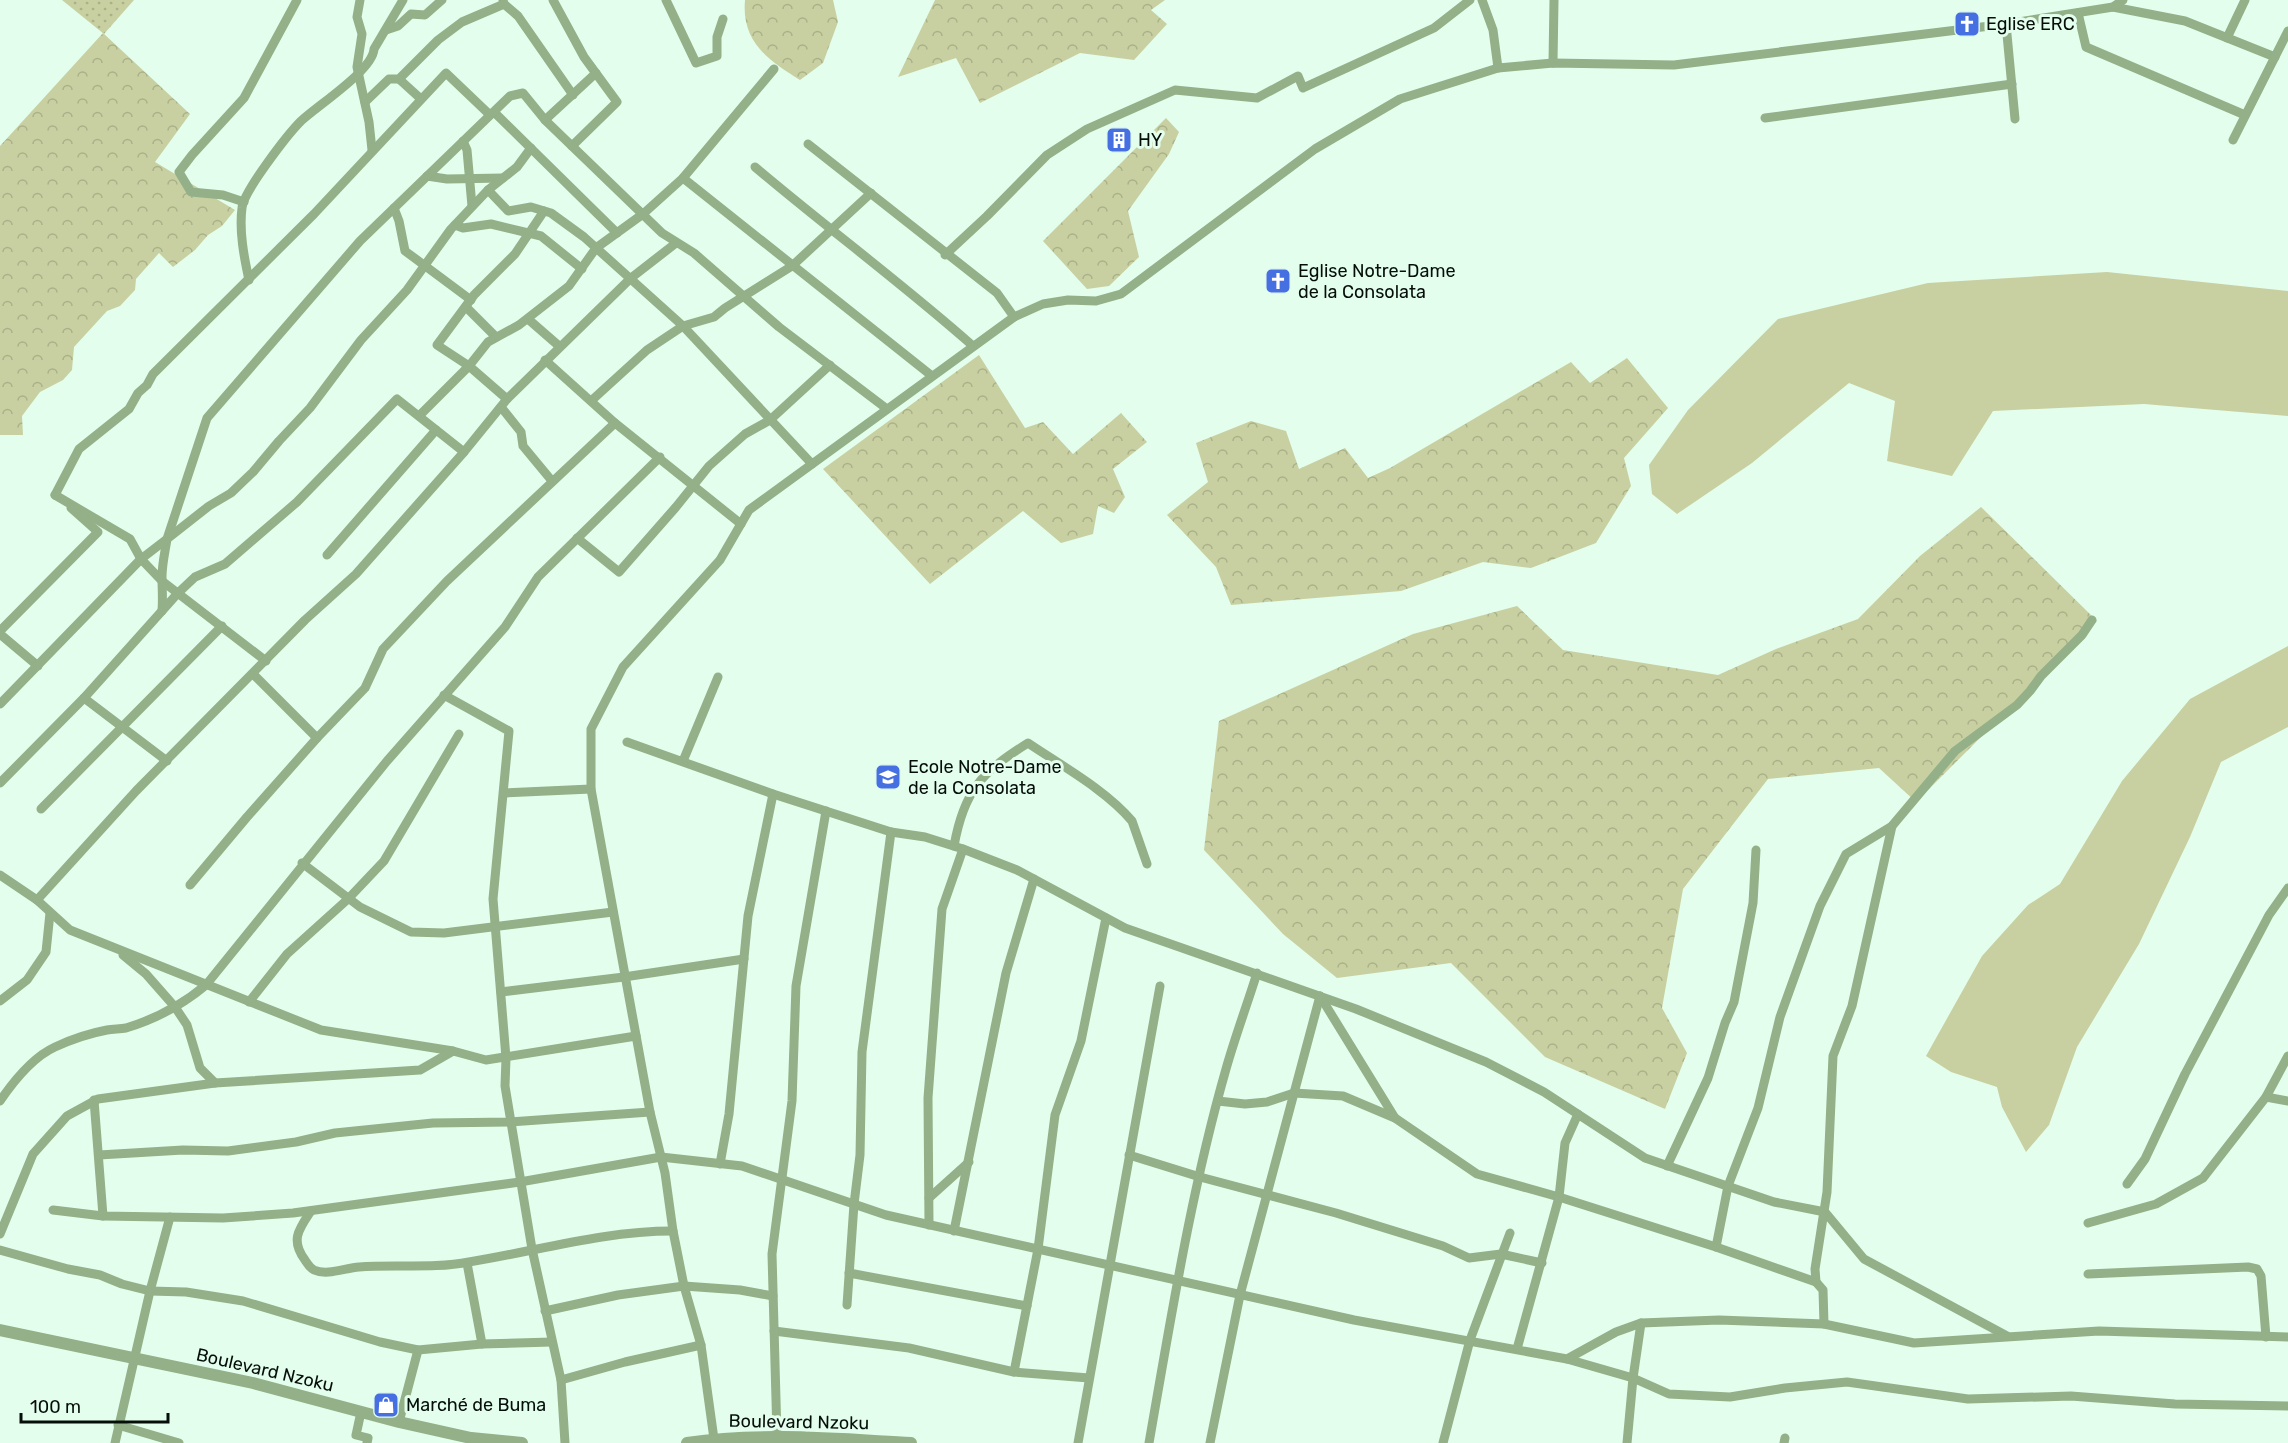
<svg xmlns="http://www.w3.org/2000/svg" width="2288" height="1443" viewBox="0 0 2288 1443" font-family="Rubik,sans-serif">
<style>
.grass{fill:url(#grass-dots)}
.forest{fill:url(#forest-crowns)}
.garden{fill:#c8d0a1}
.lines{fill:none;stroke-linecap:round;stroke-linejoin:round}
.minor{stroke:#93b088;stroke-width:9}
.tertiary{stroke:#93b088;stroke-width:12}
.labels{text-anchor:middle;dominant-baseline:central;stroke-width:6;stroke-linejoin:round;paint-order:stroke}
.poi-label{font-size:18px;fill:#060e09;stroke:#e3feed;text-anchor:start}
.street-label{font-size:18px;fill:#060e09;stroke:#e3feed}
</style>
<defs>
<pattern id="grass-dots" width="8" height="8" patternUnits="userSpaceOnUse" patternTransform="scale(1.5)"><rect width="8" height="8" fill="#c8d0a1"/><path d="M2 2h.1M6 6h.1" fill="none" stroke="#aab189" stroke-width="1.8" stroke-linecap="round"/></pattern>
<pattern id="forest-crowns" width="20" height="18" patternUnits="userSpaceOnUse" patternTransform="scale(1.5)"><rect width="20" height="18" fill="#c8d0a1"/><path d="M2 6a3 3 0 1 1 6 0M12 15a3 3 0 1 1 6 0" fill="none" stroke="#aab189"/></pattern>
</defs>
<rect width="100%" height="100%" fill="#e3feed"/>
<!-- grass -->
<path class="grass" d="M62,0H134L104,34Z"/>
<!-- forest -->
<g class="forest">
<path d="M745,0H833L838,22L823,63L800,80C769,61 741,42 745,0Z"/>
<path d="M935,0H1165L1151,10L1167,24L1134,60L1080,53L980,103L956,58L898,77Z"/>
<path d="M103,33L190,114L155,162L235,210L222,226L208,235L195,250L173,267L159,253L136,279L135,290L120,306L107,311L74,347L72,370L63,380L40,392L22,416L23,435H0V146Z"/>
<path d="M1166,118L1179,132L1169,154L1128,211L1139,257L1109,286L1087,289L1043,241Z"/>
<path d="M979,355L1025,428L1043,422L1073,454L1121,413L1147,442L1113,469L1125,497L1114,513L1098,506L1093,534L1061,543L1023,511L930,584L823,469Z"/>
<path d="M1627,358L1668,408L1624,458L1631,486L1596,543L1531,568L1483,562L1401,591L1231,605L1216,567L1167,515L1208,482L1196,443L1251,421L1286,431L1299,469L1345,448L1368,478L1390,468L1571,362L1590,383Z"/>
<path d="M1981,507L2097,621L1916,802L1879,768L1768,779L1683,889L1662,1008L1687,1053L1665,1109L1545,1057L1451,963L1337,978L1283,934L1204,850L1219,721L1413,634L1517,606L1563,650L1718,675L1776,649L1858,619L1920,556Z"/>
</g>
<!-- garden -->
<g class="garden">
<path d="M2107,272L2288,291V416L2144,404L1993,411L1952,476L1887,461L1895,401L1849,383L1752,463L1677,514L1652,494L1649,465L1688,410L1778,319L1928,283Z"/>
<path d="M2288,646V727L2221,762L2190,837L2139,944L2077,1047L2049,1125L2026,1152L2002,1107L1997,1087L1951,1072L1926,1056L1982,956L2028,905L2060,884L2122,781L2190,699Z"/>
</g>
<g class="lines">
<!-- minor -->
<g class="minor">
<path d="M360,0L357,17L362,34L357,67L369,122L372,150"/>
<path d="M503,0L504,4L518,16L573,95"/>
<path d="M553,0L584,57L617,102L572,146"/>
<path d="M666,0L696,63L717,56V37L723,19"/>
<path d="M1482,0L1493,30L1498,68"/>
<path d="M2113,7L2185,21L2275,57"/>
<path d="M2078,13L2086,47L2245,115"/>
<path d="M2006,24L2015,119"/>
<path d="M386,30L398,26L411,14L425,15L442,0"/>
<path d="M2227,38L2245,0"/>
<path d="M1553,63L1554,0"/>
<path d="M399,79L421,99"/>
<path d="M365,102L389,79H399L438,40L462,22L504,4"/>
<path d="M494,112L617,233"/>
<path d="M1765,118L2012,84"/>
<path d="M545,120L596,73"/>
<path d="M2233,140L2288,31"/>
<path d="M463,141L467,150L472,206"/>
<path d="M808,144L997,293L1014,317"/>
<path d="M755,167C827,228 903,284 973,346"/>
<path d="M427,176L447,179L503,178"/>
<path d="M683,178L932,376"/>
<path d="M488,190L508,211L531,207L551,213L584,237L683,326L812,464"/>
<path d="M244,202L223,195L191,192L179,172L192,155L244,98L297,0"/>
<path d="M394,208L399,221L405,251L471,300"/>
<path d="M455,225L463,228L491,224L541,236L582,269"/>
<path d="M945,255L987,216L1047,155L1087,129L1175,90L1257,98L1298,76L1303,88L1434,28L1470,0"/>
<path d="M249,280C244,257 239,231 242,208C243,192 288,134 301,121C318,105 373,70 374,49L403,0"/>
<path d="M466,307L496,337"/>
<path d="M528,319L559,346"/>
<path d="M545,360L615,423L741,524"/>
<path d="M507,399L469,366L437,345L474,295L515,254L544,211"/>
<path d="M591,401L647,350L683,326L714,317L725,308L792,266L871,193"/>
<path d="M501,407L521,432L523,446L552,481"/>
<path d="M419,416L469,366L488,342L519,325L569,286L596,248L643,214L683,178L774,69"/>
<path d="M55,495L79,449L129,409L138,393L147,385L153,374L314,214L446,73L490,115"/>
<path d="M55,495L130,539L141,559L162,581L266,661"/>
<path d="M577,538L619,572L676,507L709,466L745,434L770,420L830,365"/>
<path d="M327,555L436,430"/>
<path d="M162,611C163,599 162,589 162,577C162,564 165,552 167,539L209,506L231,493L253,472L279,441L310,408L361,340L407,290L451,229L488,190L517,167L531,148"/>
<path d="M0,631L98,532L71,508"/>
<path d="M0,634L38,666"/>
<path d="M253,674L317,738"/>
<path d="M444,695L509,731L493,899L506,1058L505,1086L532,1249L561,1380L565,1443"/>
<path d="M84,698L167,761"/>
<path d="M0,704L141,559L167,539L207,418L360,241L510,96L523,93L545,120L662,233L694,253L779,327L887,409"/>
<path d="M627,742L773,794L891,832L925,837L963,849L942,909L928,1098L929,1225"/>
<path d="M683,761L718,677"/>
<path d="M0,783L84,698L178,593L195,577L225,564L297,502L397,399L464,452"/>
<path d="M504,793L591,789"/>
<path d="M41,809L222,626"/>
<path d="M954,846C964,790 982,772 1028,743C1062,766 1106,790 1132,821L1147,864"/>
<path d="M963,849L1017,870L1125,928L1356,1009L1486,1062L1544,1092L1645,1158L1774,1202L1825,1212L1864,1259L2007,1336"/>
<path d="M302,863L360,907L411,932L444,933L613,912"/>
<path d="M0,875L37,900L70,930L321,1030L453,1051L486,1060L636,1036"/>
<path d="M190,885L247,817L317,738L365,688L383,649L447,581L615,423"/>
<path d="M37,900L136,791L305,620L356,574L464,452L507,399L631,278L676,243"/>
<path d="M123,955L146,974L175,1007L187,1025L200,1068L215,1083"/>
<path d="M501,992L624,977L744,959"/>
<path d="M1320,996L1395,1118"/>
<path d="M0,1001L27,980L46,952L50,913"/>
<path d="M249,1002L287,954L348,899L384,861L459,734"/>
<path d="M2266,1097L2288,1101"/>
<path d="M94,1100L103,1216"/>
<path d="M0,1101C13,1082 33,1057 55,1047C70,1040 91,1033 107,1030C113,1029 120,1029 126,1028C156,1019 182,1005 206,985L387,761L505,627L538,577L660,457"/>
<path d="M1218,1101L1245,1104L1267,1102L1294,1093L1343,1096L1395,1118L1477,1174L1559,1197L1716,1247L1816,1282L1823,1290L1824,1324"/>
<path d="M99,1155L183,1150L228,1151L296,1142L335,1133L433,1123L510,1122L650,1112"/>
<path d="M1129,1155L1200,1177L1336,1213L1443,1246L1469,1258L1501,1254L1542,1263"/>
<path d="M720,1164L729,1114L748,916L773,794"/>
<path d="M1667,1166L1708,1078L1725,1023L1734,1002L1753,903L1756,850"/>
<path d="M2127,1184L2145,1159L2185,1074L2269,915L2288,888"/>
<path d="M929,1198L969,1162"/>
<path d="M53,1210L103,1216L223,1218L293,1213L520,1182L661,1157L742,1166L886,1215L1354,1320L1567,1359L1616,1332L1641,1323L1719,1320L1824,1324L1914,1343L2099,1331L2288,1337"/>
<path d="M311,1211C299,1229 290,1240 305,1260C307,1263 310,1268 314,1270C327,1276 345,1268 359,1267C395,1264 433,1269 469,1262C537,1251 603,1231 673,1231"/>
<path d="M2088,1223L2156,1204L2203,1178L2266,1097L2288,1056"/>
<path d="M954,1231L1006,973L1034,879"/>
<path d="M0,1234L33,1154L67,1116L98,1099L215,1083L420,1070L453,1051"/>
<path d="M1716,1247L1728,1186L1758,1108L1780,1017L1820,906L1846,854L1892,826L1955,751L2017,705L2030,691L2041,676L2082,635L2092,620"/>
<path d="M0,1250L68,1269L100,1275L122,1284L150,1291L186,1292L243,1301L380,1342L418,1350L482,1344L552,1342"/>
<path d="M467,1263L482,1344"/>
<path d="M849,1273L1027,1306"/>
<path d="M2088,1274L2248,1267L2257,1269L2261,1276L2266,1337"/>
<path d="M1816,1282L1815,1269L1827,1192L1833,1056L1852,1006L1892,826"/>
<path d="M847,1305L854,1204L860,1155L862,1052L891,832"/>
<path d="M545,1311L618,1295L684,1286L740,1290L773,1296"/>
<path d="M774,1331L909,1348L1014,1372L1089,1378"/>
<path d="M1517,1349L1559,1197L1565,1143L1578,1114"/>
<path d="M1567,1359L1633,1378L1669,1394L1730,1397L1785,1388L1847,1382L1968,1399L2071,1396L2175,1404L2288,1406"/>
<path d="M1014,1372L1038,1249L1055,1115L1081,1041L1106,918"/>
<path d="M561,1380L625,1362L701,1345"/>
<path d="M361,1412L356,1435L368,1438L367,1443"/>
<path d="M399,1422L418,1350"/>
<path d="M118,1425L179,1443"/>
<path d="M777,1436L772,1254L792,1101L796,986L826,811"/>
<path d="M714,1439L701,1345L684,1286L673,1231L665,1173L650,1112L591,789V729L623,667L720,560L749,510L1014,317L1043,304L1068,300L1096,301L1121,294L1315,149L1400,99L1498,68L1553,63L1674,65L2006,24L2113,7L2123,0"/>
<path d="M115,1443L150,1291L170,1217"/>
<path d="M1078,1443L1160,986"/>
<path d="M1149,1443C1171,1318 1191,1191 1226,1069C1235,1037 1247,1005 1257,973"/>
<path d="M1210,1443L1240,1295L1320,996"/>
<path d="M1443,1443L1470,1340L1510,1233"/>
<path d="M1627,1443L1633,1378L1641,1323"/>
<path d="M1784,1443L1785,1438"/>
</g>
<!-- tertiary -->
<g class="tertiary">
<path d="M0,1330L253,1383L399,1422L471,1438L522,1443"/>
<path d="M687,1443C762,1432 836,1439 911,1443"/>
</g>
</g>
<!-- icons -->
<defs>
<g id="church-square" transform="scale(1.35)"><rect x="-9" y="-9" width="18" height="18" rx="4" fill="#466fe1" stroke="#e3feed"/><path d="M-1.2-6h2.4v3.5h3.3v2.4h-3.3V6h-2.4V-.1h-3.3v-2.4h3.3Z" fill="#fff"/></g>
<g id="building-square" transform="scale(1.35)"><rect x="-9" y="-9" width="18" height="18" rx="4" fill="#466fe1" stroke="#e3feed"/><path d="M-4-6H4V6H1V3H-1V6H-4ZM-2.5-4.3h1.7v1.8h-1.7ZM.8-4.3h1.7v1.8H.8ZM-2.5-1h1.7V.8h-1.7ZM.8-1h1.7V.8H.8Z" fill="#fff"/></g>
<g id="school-square" transform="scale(1.35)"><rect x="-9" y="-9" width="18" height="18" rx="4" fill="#466fe1" stroke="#e3feed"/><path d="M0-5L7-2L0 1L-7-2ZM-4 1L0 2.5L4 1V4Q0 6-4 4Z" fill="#fff"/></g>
<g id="shop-square" transform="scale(1.35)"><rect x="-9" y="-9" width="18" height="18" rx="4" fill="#466fe1" stroke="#e3feed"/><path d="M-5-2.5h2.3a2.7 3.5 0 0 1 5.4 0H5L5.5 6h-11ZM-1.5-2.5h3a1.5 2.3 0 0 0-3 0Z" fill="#fff"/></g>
</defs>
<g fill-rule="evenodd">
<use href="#church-square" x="1967" y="24"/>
<use href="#building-square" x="1119" y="140"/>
<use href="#church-square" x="1278" y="281"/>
<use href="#school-square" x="888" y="777"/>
<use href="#shop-square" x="386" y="1405"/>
</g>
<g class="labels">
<!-- poi labels -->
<g class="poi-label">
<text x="1986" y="24">Eglise ERC</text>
<text x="1138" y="140">HY</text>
<text x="1298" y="271">Eglise Notre-Dame<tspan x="1298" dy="21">de la Consolata</tspan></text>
<text x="908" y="767">Ecole Notre-Dame<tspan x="908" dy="21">de la Consolata</tspan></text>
<text x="406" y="1405">Marché de Buma</text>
</g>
<!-- street labels -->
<g class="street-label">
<text transform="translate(265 1370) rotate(13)">Boulevard Nzoku</text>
<text transform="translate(799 1422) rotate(1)">Boulevard Nzoku</text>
</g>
</g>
<!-- scale -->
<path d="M21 1413v9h147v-9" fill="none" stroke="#060e09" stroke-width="3"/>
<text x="30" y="1413" font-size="18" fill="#060e09" stroke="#e3feed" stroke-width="4.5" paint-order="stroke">100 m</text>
</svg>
